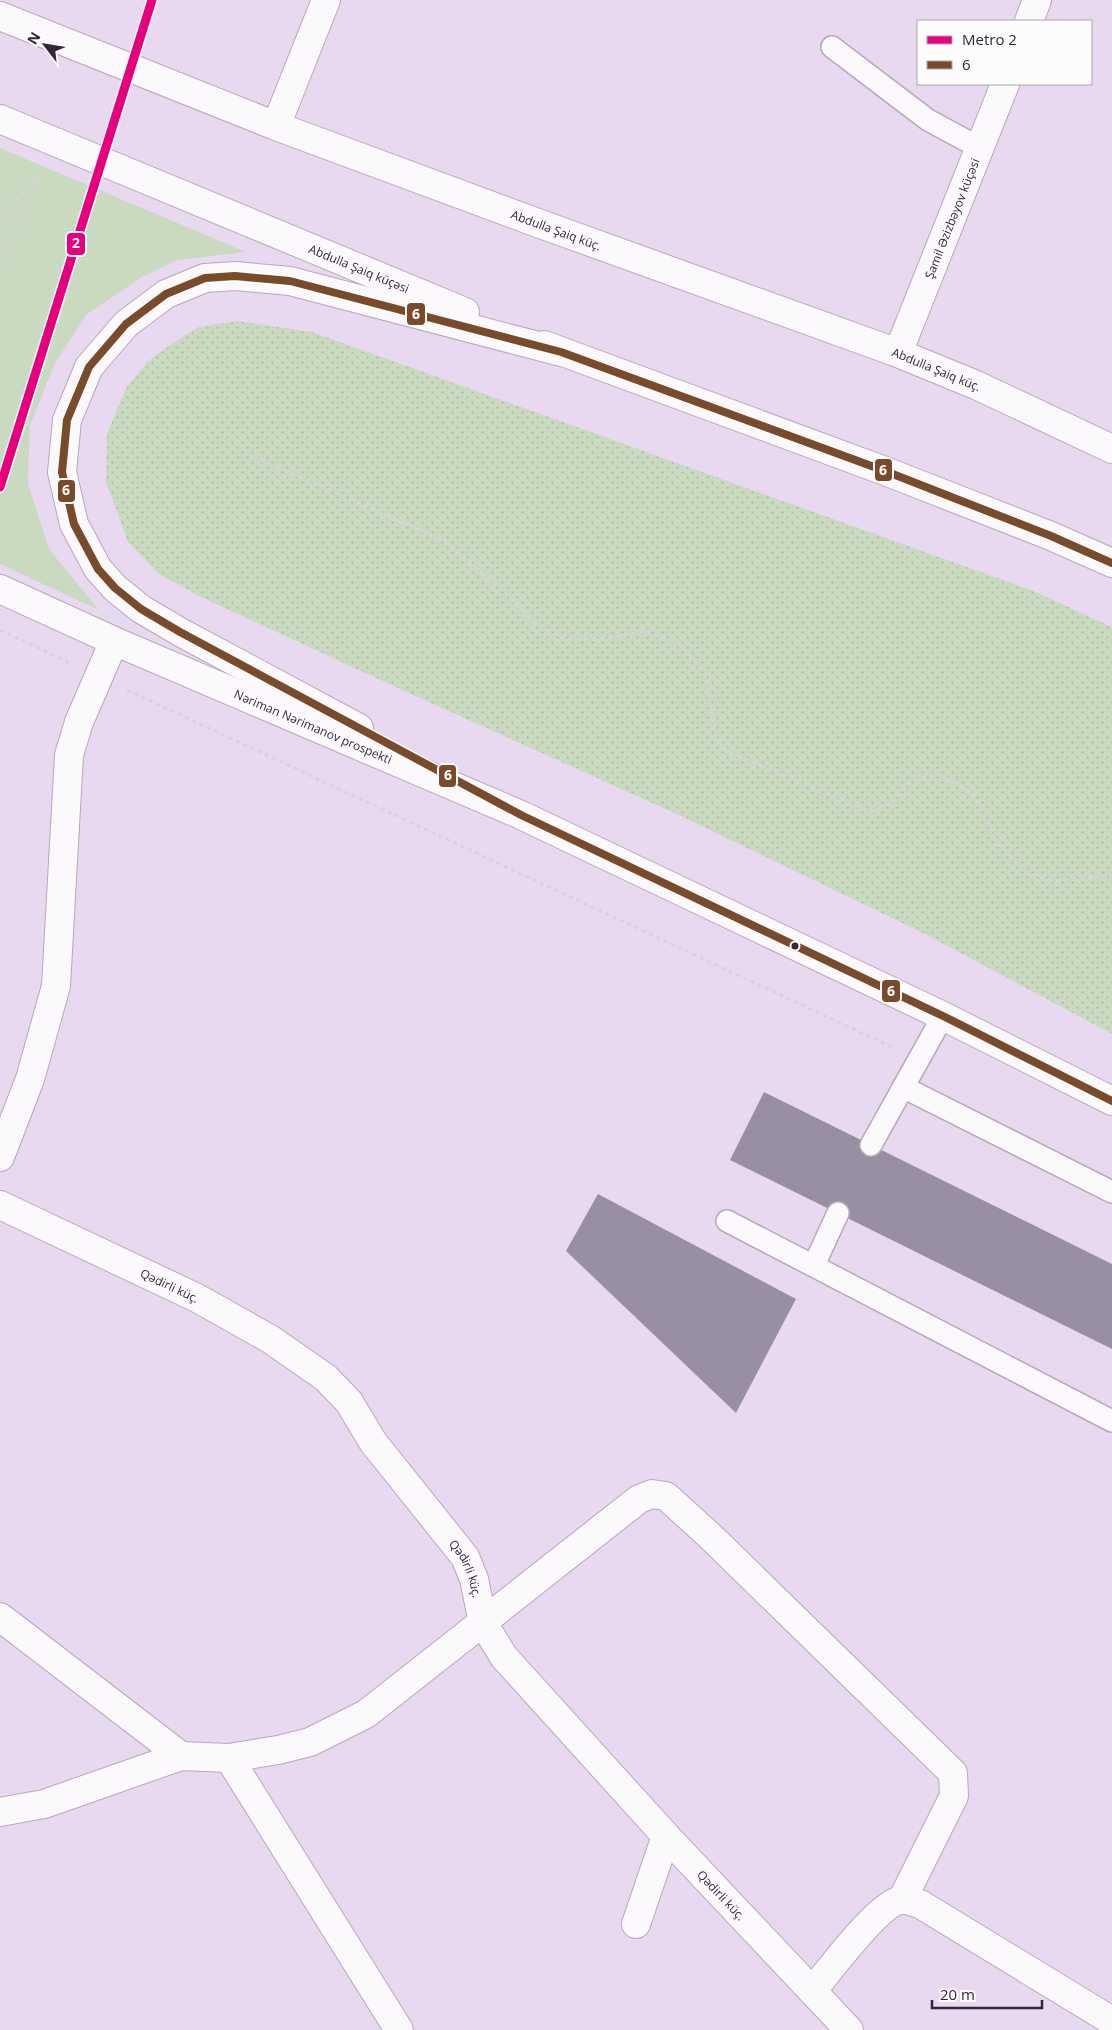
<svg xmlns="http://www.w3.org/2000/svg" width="1112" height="2030" viewBox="0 0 1112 2030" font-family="'Open Sans',sans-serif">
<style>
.green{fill:#cadac1}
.park{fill:url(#park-dots)}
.building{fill:#998fa3}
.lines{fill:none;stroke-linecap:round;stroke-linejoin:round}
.lane-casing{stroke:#b5a8bb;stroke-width:24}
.street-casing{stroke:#b5a8bb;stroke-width:30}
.primary-casing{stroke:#b5a8bb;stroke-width:30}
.path{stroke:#d8d3db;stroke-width:3;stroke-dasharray:4 4;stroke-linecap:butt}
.lane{stroke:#fcf9fd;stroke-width:21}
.street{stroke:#fcf9fd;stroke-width:28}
.primary{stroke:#fcf9fd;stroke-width:28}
.bus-1-casing{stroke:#fcfcfc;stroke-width:11}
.bus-1{stroke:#7a4b2a;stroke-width:8}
.metro-1-casing{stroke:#fcfcfc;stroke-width:12}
.metro-1{stroke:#e5007d;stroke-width:9}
.bus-dot{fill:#34263a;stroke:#fcfcfc;stroke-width:2}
.labels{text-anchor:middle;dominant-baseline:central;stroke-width:5;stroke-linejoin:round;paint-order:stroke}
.street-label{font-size:12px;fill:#34263a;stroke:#fcfcfc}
.line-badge{stroke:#fcfcfc;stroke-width:2}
.badge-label{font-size:14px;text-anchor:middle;font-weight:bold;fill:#fff}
</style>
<defs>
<pattern id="park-dots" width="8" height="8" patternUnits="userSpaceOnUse" patternTransform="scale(1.25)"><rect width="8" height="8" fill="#cadac1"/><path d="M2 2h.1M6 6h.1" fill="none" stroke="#aebba7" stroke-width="1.8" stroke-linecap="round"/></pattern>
</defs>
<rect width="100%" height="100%" fill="#e9d9f0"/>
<!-- green -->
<path class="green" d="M0,148L246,252L177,260L142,277L86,315L55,363L30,425L28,484L49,549L99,610L0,564Z"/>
<!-- park -->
<path class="park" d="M237,321L312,332L1031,590L1112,627V1034L925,934L681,816L389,684L201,597L159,574L128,542L106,482L107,434L126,388L148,361L176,341L199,327Z"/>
<!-- building -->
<g class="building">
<path d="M764,1092L1112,1264V1349L730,1160Z"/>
<path d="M598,1194L796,1299L736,1413L566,1251Z"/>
</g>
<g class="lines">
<!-- lane casing -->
<g class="lane-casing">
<g id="lane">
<path d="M832,47L928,120L980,148"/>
<path d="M903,1087L1112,1192"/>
<path d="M871,1145L943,1016"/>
<path d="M727,1221L1112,1421"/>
<path d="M814,1265L838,1213"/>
</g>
</g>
<!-- street casing -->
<g class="street-casing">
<g id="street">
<path id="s1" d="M0,16L276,126L535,222L898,353L976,385L1112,449"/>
<path d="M1029,21L1037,0"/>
<path d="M276,126L326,0"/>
<path id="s2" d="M898,353L1005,84"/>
<path d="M0,1157L30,1079L56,986L69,755L79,722L114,641"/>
<path id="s3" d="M0,1205L197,1298L270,1339L326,1378L349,1402L373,1442L465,1557L474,1579L483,1623L504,1657L666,1836L849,2030"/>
<path d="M0,1617L181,1756"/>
<path d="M229,1758L399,2030"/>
<path d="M0,1812L44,1804L181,1756L229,1758L278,1750L310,1742L366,1714L639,1499L652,1494L666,1496L710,1536L953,1773L954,1796L902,1900"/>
<path d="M636,1924L666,1836"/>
<path d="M813,1990C829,1971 879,1903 901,1900C907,1899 915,1903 920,1904L1112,2021"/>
</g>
</g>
<!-- primary casing -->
<g class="primary-casing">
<g id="primary">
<path id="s4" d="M0,119L465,312"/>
<path d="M544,345L885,471L1051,536L1112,563"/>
<path id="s5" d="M0,589L114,641L521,815L943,1016L1112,1101"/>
<path d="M359,728L180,632L141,609L115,588L98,569L74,524L62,472L67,420L89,367L126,324L166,294L205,278L235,276L290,281L561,352"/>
</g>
</g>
<!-- path -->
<g class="path">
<path d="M0,220L37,177"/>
<path d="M0,264L40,174"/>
<path d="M254,457L443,540L502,590L536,625L566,639H605L645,631L681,645L707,676L715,737L728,752L871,812L893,801L911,781L937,774L972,792L997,843L1025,872L1053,881L1103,876L1112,879"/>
<path d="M0,630L70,663"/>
<path d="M127,690L892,1047"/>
</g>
<!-- lane -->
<use href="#lane" class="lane"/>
<!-- street -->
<use href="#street" class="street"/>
<!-- primary -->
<use href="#primary" class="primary"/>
<!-- bus-1 casing -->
<g class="bus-1-casing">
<path id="bus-1" d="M1112,563L1051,536L885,471L561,352L290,281L235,276L205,278L166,294L126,324L89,367L67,420L62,472L74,524L98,569L115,588L141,609L180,632L521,815L943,1016L1112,1101"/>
</g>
<!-- bus-1 -->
<use href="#bus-1" class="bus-1"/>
<!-- metro-1 casing -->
<g class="metro-1-casing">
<path id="metro-1" d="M0,487L152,0"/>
</g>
<!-- metro-1 -->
<use href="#metro-1" class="metro-1"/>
</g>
<!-- markers -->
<circle class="bus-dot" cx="795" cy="946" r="4.5"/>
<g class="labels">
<!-- street labels -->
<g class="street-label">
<text stroke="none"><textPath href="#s2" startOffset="145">Şamil Əzizbəyov küçəsi</textPath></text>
<text stroke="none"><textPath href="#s1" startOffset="596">Abdulla Şaiq küç.</textPath></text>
<text stroke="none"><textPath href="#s4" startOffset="389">Abdulla Şaiq küçəsi</textPath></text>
<text stroke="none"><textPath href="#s1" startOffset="1001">Abdulla Şaiq küç.</textPath></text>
<text stroke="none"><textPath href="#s5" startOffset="342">Nəriman Nərimanov prospekti</textPath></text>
<text stroke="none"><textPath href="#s3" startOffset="188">Qədirli küç.</textPath></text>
<text stroke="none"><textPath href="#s3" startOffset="608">Qədirli küç.</textPath></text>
<text stroke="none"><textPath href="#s3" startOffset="1028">Qədirli küç.</textPath></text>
</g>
</g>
<g class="line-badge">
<rect x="66" y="232" width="20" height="24" rx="5" fill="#e5007d"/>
<rect x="406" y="302" width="20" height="24" rx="5" fill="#7a4b2a"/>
<rect x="874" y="458" width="19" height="24" rx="5" fill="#7a4b2a"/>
<rect x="57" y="479" width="19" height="24" rx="5" fill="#7a4b2a"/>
<rect x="438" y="764" width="19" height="24" rx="5" fill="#7a4b2a"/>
<rect x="881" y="979" width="20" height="24" rx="5" fill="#7a4b2a"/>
</g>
<g class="badge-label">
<text x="76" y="248">2</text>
<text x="416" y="319">6</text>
<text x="883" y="475">6</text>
<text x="66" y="495">6</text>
<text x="448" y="780">6</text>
<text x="891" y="996">6</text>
</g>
<!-- legend -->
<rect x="917" y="20" width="175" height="65" fill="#fcfcfc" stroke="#aca6ae"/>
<rect x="927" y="36" width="25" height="8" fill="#e5007d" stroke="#aca6ae"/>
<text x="962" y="45" font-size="15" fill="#34263a">Metro 2</text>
<rect x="927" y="61" width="25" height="8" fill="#7a4b2a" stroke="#aca6ae"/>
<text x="962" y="70" font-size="15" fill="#34263a">6</text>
<!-- north arrow -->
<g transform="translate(45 45) rotate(301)" stroke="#fcfcfc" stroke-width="4" paint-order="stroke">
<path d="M0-4L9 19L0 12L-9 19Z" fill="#34263a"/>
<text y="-8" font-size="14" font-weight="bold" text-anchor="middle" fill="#34263a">N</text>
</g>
<!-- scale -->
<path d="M932 2000v8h110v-8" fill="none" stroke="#34263a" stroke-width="2.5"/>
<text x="940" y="2000" font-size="15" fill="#34263a" stroke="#fcfcfc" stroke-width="4" paint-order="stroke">20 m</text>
</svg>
